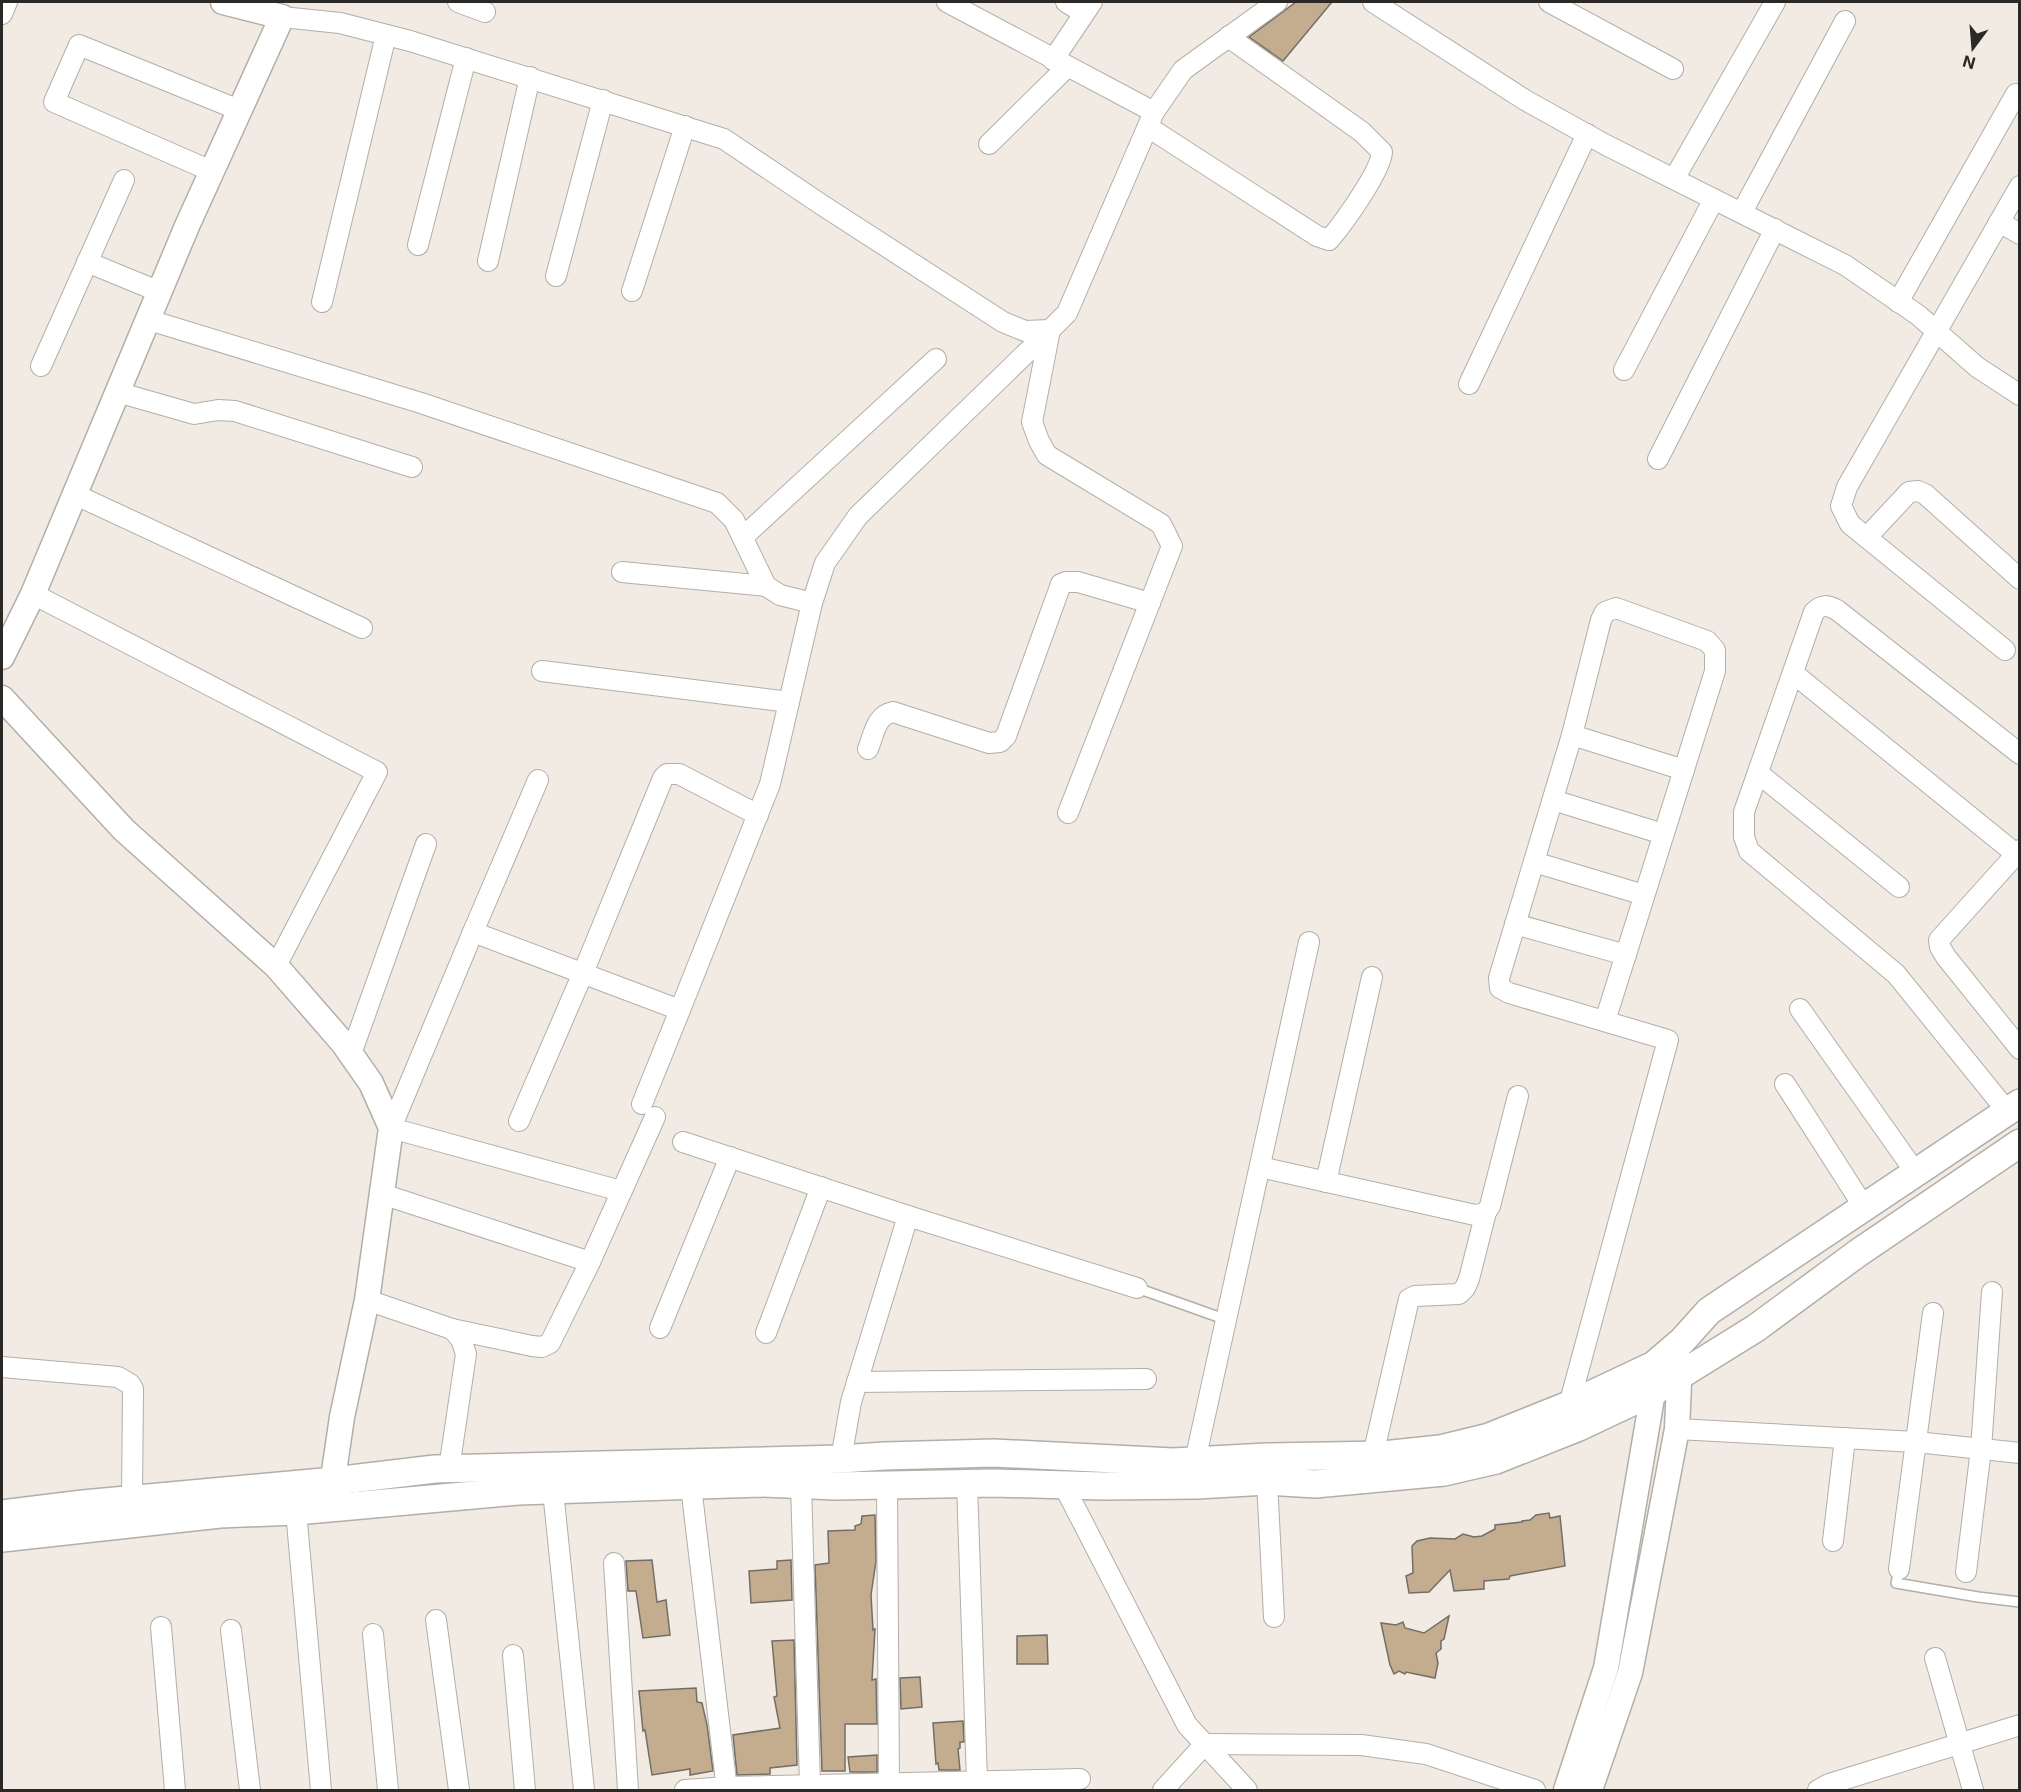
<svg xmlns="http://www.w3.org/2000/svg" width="2021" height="1792" viewBox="0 0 2021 1792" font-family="Inter,sans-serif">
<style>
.building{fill:#c4ad8f;stroke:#736e68;stroke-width:1.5}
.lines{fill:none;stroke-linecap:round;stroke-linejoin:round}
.service-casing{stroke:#b3aea7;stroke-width:12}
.minor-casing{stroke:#b3aea7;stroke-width:22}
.tertiary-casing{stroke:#b3aea7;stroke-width:27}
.secondary-casing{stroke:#b3aea7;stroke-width:30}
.service{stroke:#fff;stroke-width:9}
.minor{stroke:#fff;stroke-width:20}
.tertiary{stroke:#fff;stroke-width:24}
.secondary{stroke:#fff;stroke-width:27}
</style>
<rect width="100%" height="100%" fill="#f1ebe4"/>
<!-- building -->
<g class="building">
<path d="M1296,2H1332L1283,61L1249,37Z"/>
<path d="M1549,1513L1550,1518L1560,1516L1565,1566L1510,1576L1509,1579L1484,1581V1589L1454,1591L1450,1570L1429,1592L1409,1593L1406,1576L1413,1573L1412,1546L1417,1541L1430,1538L1455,1539L1463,1534L1474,1537L1482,1536L1495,1529V1525L1522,1522V1521L1530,1520L1536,1515Z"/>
<path d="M875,1515L876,1561L871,1595L873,1630L875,1629L872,1680L876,1679L877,1724H845V1771H822L815,1565L829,1563L828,1531L855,1530V1526L861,1524L862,1516Z"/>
<path d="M652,1560L657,1602L666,1600L670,1635L643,1638L636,1591H628L626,1561Z"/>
<path d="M791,1560L792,1600L751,1603L749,1571L777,1569V1561Z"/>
<path d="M1449,1616L1444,1639L1441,1641V1649L1436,1653L1438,1663L1435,1678L1406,1672L1405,1674L1399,1671L1394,1674L1390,1665L1381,1623L1396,1625L1403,1622L1405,1628L1424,1633Z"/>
<path d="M1047,1635L1048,1664H1017V1636Z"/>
<path d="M794,1640L797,1765L770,1768V1774L737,1775L733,1735L780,1728L774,1697L777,1696L772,1641Z"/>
<path d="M920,1677L922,1707L901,1709L900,1678Z"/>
<path d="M696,1688L697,1702L702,1703L707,1725L713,1771L690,1775V1769L652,1775L645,1730L643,1731L639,1691Z"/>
<path d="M963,1721L964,1742H960V1748L958,1749L960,1770H939L938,1763L936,1764L933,1723Z"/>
<path d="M877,1755V1772H850L848,1757Z"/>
</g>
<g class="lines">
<!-- service casing -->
<g class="service-casing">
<g id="service">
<path d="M1137,1288L1227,1320"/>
<path d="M1899,1569L1896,1583L1978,1597L2020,1602"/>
</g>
</g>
<!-- minor casing -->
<g class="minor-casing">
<g id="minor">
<path d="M458,2L485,12"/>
<path d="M947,2L1154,112"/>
<path d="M1066,2L1084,13"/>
<path d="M1373,2L1525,100L1606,145L1845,265L1918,315L1977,367L2020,395"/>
<path d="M1549,2L1673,69"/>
<path d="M2,14L7,2"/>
<path d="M282,17L340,23L410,41L724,139L822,205L1003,322L1025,331L1050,330L1067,313L1154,112L1183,70L1277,2"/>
<path d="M1053,60L1092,2"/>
<path d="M1148,127L1317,236L1329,240C1343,224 1381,171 1382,152L1362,132L1234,41L1229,36"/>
<path d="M989,144L1067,67"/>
<path d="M211,171L54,102L79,45L239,110"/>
<path d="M1674,179L1775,2"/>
<path d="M1742,212L1845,21"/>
<path d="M1999,222L2020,234"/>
<path d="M418,245L466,58"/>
<path d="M488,261L530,77"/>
<path d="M87,262L160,292"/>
<path d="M556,276L603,100"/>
<path d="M632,291L685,126"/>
<path d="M322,302L386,35"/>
<path d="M1898,302L2016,94"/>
<path d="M149,320L421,403L717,503L734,520L766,586L780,595L812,603"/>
<path d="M1050,330L1032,422L1039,441L1047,455L1161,524L1172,546L1068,813"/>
<path d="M41,366L124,180"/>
<path d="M1624,370L1714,199"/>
<path d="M1469,384L1587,134"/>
<path d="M117,392L194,414L218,410L235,411L412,467"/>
<path d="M1658,459L1775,229"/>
<path d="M74,494L362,628"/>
<path d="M743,537L936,359"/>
<path d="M1867,537L1909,492L1918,491L1925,494L2020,579"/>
<path d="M622,572L766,586"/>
<path d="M33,594L377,772L276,966"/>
<path d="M2005,650L1850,524L1841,506L1847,487L2020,186"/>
<path d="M542,671L789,702"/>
<path d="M1793,673L2016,854"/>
<path d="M1572,735L1684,770"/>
<path d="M868,749C874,734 876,715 893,712L989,743L1000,742L1006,736L1061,584L1066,582H1078L1150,603"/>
<path d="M1758,773L1899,887"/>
<path d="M1553,800L1663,834"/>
<path d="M2020,850L1939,940L1940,947L1946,957L2020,1049"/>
<path d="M1534,862L1644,895"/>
<path d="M1515,924L1626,955"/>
<path d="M473,932L538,780"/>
<path d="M1800,1009L1916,1173"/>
<path d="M680,1010L770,784L812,603L825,563L858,516L1050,330"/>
<path d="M351,1054L426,844"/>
<path d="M1785,1084L1864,1207"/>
<path d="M2007,1111L1896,974L1749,851L1744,837V812L1814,612C1822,604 1827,605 1837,610L2020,754"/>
<path d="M519,1121L583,973L663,778L667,774H679L758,815"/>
<path d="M683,1142L908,1216L851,1402L841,1459"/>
<path d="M1260,1167L1475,1215C1483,1214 1486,1213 1490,1206L1518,1096"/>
<path d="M1326,1182L1372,977"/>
<path d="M621,1191L391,1128L473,932L680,1010L642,1104"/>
<path d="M382,1194L590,1262"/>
<path d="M908,1216L1137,1288"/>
<path d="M367,1300L452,1329L461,1339L466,1354L449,1469"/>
<path d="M660,1328L730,1157"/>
<path d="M452,1329L532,1346L542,1347L550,1343L590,1262L655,1117"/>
<path d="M766,1333L821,1187"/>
<path d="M2,1367L118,1377L130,1384L133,1389L132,1499"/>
<path d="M857,1382L1146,1379"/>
<path d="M1569,1405L1668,1040L1509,993L1500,988L1499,978L1572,735L1601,620L1605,612L1616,608L1707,641L1715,650V671L1605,1021"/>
<path d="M1677,1429L1916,1442L2020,1453"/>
<path d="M1373,1455L1409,1299L1415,1296L1459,1294L1465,1288L1469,1279L1486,1212"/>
<path d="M1195,1461L1309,942"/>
<path d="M1267,1481L1274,1617"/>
<path d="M887,1484L889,1783"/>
<path d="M967,1484L977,1781"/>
<path d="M801,1485L810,1785"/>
<path d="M691,1486L727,1790"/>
<path d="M1064,1486L1187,1725L1247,1790"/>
<path d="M553,1491L584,1790"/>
<path d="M296,1511L321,1790"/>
<path d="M1833,1541L1845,1438"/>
<path d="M614,1563L628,1790"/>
<path d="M1899,1569L1933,1313"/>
<path d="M1966,1572L1981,1449L1992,1292"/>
<path d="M436,1620L459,1790"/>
<path d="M161,1627L175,1790"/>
<path d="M231,1630L250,1790"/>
<path d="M373,1634L388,1790"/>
<path d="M513,1655L525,1790"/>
<path d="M1935,1658L1973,1790"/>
<path d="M685,1790L727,1787L1080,1779"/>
<path d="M1163,1790L1205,1744L1361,1745L1426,1754L1535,1790"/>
<path d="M1818,1790L1829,1784L2020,1725"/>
</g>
</g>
<!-- tertiary casing -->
<g class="tertiary-casing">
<g id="tertiary">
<path d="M2,657L33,594L187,226L282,17L223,2"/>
<path d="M2,698L124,830L276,966L343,1043L371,1083L391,1128L367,1300L342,1417L330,1499"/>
<path d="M1566,1790L1606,1668L1653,1392V1377"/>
<path d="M1590,1790L1630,1673L1677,1429L1680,1361"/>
</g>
</g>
<!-- secondary casing -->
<g class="secondary-casing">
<g id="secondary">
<path d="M2,1514L83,1504L334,1481L435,1469L841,1459L884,1456L994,1453L1173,1462L1267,1457L1383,1455L1440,1449L1489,1437L1569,1405L1654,1365L1682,1341L1709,1311L2020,1103"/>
<path d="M2,1538L220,1514L296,1511L518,1491L760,1483L836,1486L994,1483L1103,1486L1197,1485L1267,1481L1315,1484L1444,1472L1496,1460L1579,1427L1653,1392L1756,1328L1858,1253L2020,1143"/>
</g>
</g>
<!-- service -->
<use href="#service" class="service"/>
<!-- minor -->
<use href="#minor" class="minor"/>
<!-- tertiary -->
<use href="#tertiary" class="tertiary"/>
<!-- secondary -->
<use href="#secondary" class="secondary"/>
</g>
<!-- border -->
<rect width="2021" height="1792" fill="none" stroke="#2b2926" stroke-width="6"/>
<!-- north arrow -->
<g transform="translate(1973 48) rotate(196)" stroke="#f1ebe4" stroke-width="4.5" paint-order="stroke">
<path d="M0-4.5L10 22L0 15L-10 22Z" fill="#2b2926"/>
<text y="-9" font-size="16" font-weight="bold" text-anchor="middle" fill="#2b2926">N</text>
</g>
</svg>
